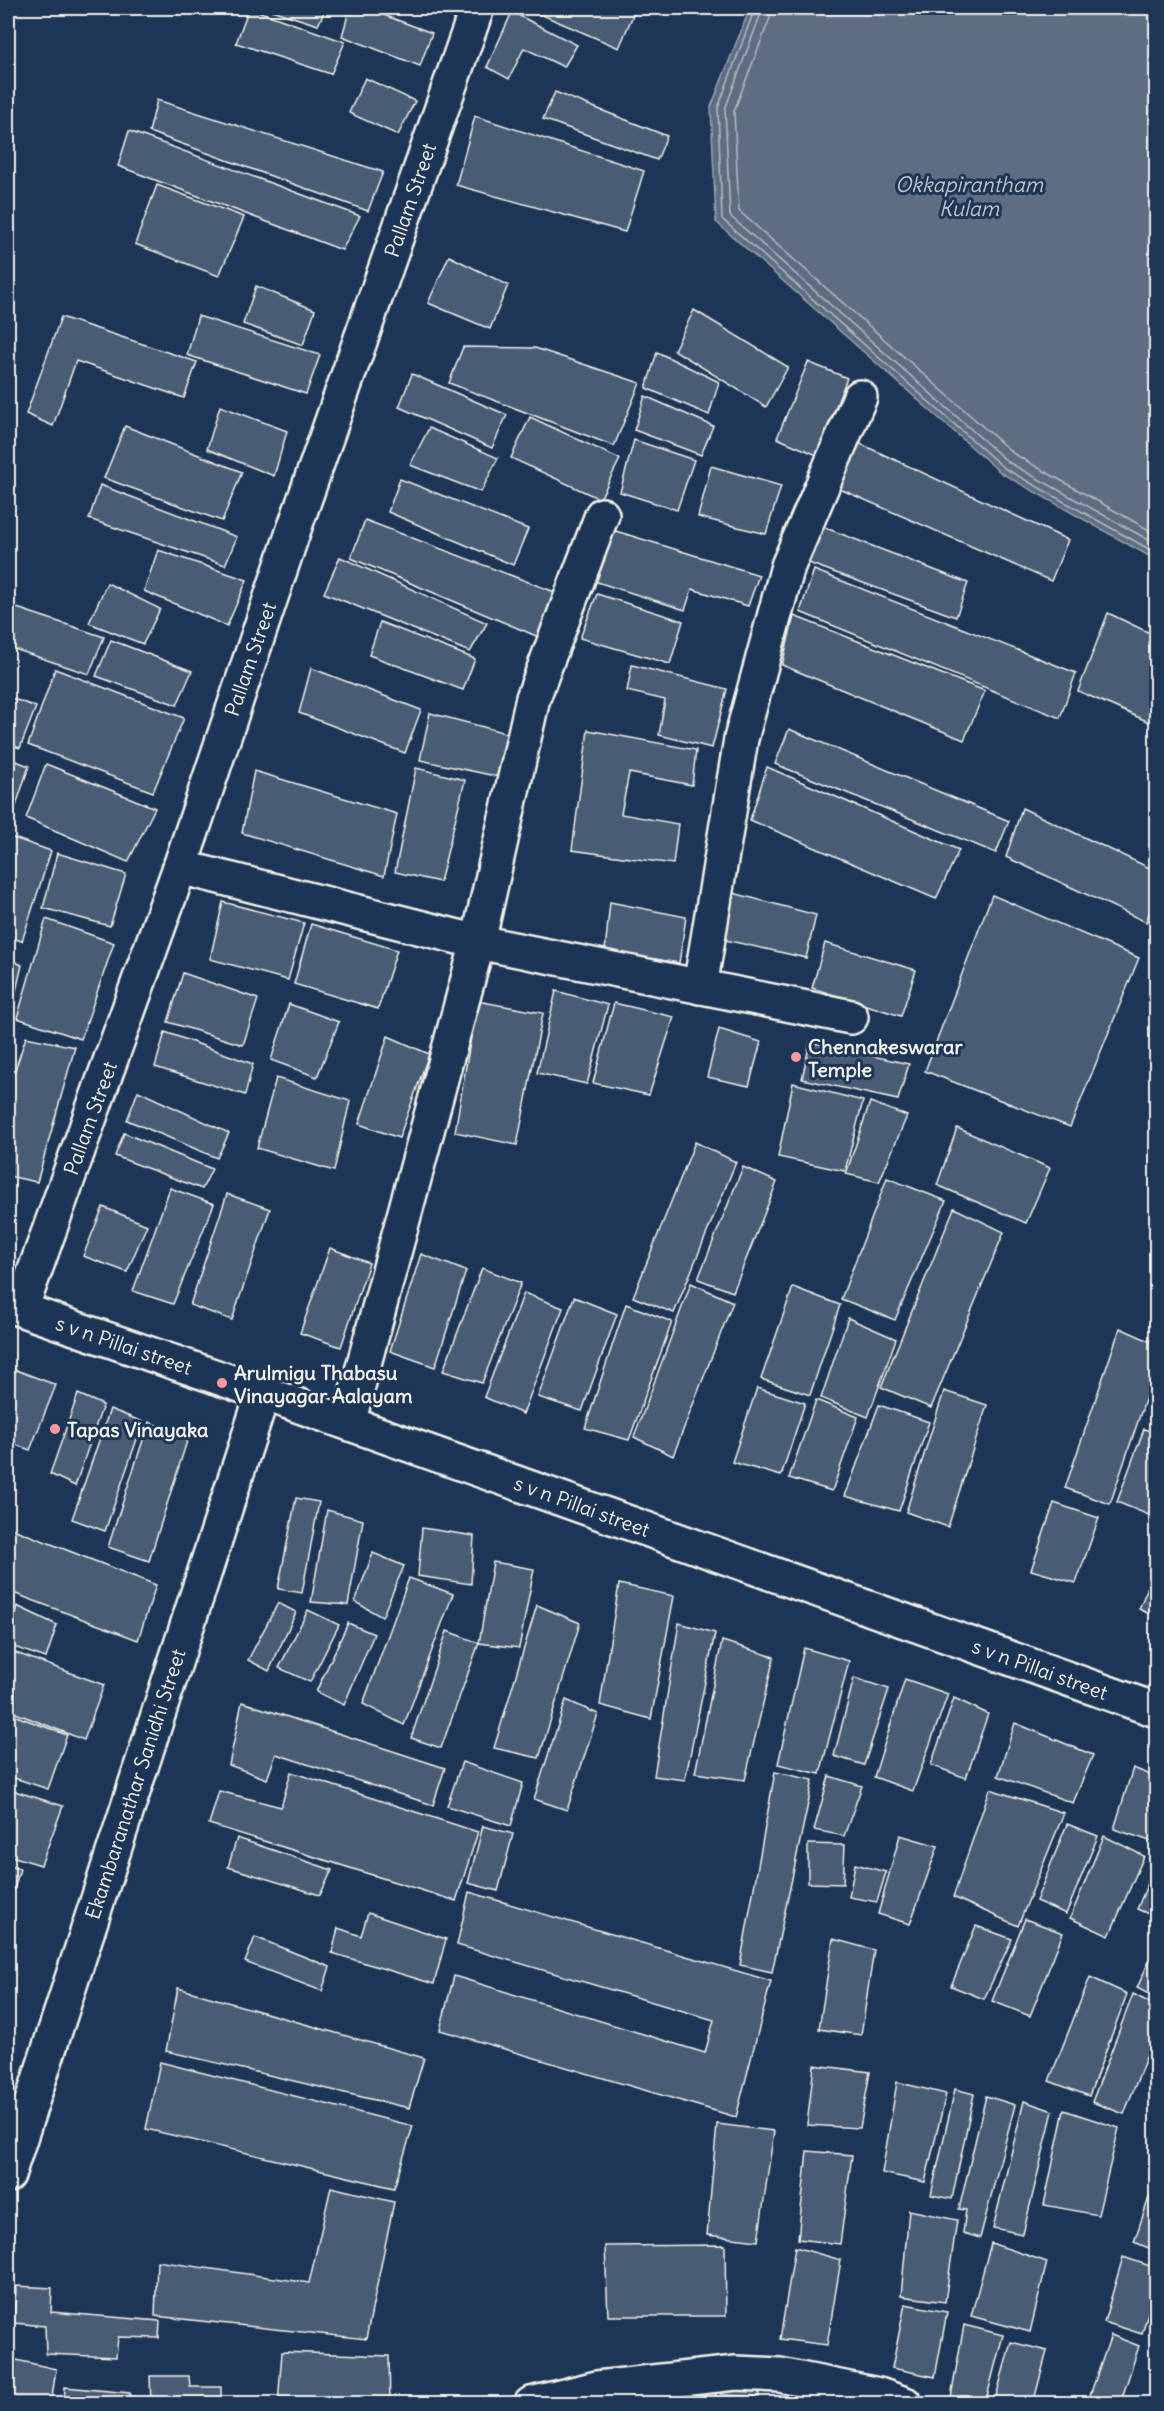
<svg xmlns="http://www.w3.org/2000/svg" width="1164" height="2411" viewBox="0 0 1164 2411" font-family="Delius,sans-serif">
<style>
.water{fill:#5e6d82;stroke:#9aa2ab;stroke-width:1.5}
.lines{fill:none;stroke-linecap:round;stroke-linejoin:round}
.shore{stroke:#b8bcbf;stroke-width:1.5}
.building{fill:#485b74;stroke:#f4f1e8;stroke-width:1.5}
.minor-casing{stroke:#f4f1e8;stroke-width:38}
.tertiary-casing{stroke:#f4f1e8;stroke-width:38}
.minor{stroke:#1d3557;stroke-width:33}
.tertiary{stroke:#1d3557;stroke-width:33}
.poi-dot{fill:#ff9aa2;stroke:#1d3557;stroke-width:2}
.labels{text-anchor:middle;dominant-baseline:central;stroke-width:6;stroke-linejoin:round;paint-order:stroke}
.street-label{font-size:20px;fill:#f4f1e8;stroke:#1d3557}
.poi-label{font-size:20px;font-weight:bold;fill:#f4f1e8;stroke:#1d3557;text-anchor:start}
.water-label{font-size:21px;font-style:italic;fill:#c0c3c4;stroke:#1d3557}
</style>
<rect width="100%" height="100%" fill="#1d3557"/>
<filter id="ink" filterUnits="userSpaceOnUse"><feTurbulence type="fractalNoise" baseFrequency=".0167" numOctaves="2"/><feDisplacementMap in="SourceGraphic" scale="12" xChannelSelector="R" yChannelSelector="G"/><feConvolveMatrix kernelMatrix="1 2 1 2 8 2 1 2 1" color-interpolation-filters="sRGB"/></filter>
<g filter="url(#ink)">
<!-- water -->
<path class="water" d="M750,8H1156V560L1001,473L716,222L711,107Z"/>
<g class="lines">
<!-- shore -->
<g class="shore">
<path d="M755,8L718,108L722,219L1004,468L1156,553"/>
<path d="M763,8L725,109L730,216L1008,462L1156,544"/>
<path d="M772,8L770,18L734,111L739,211L1014,454L1156,534"/>
</g>
</g>
<!-- building -->
<g class="building">
<path d="M249,8L345,42L331,74L236,43Z"/>
<path d="M265,8H326L318,25Z"/>
<path d="M350,8H365L432,33L420,66L342,36Z"/>
<path d="M526,8H636L619,48Z"/>
<path d="M512,12L577,45L564,67L524,48L509,79L487,67Z"/>
<path d="M365,78L415,101L398,135L349,113Z"/>
<path d="M555,92L667,136L657,160L543,119Z"/>
<path d="M157,100L383,172L368,211L149,132Z"/>
<path d="M475,116L644,171L625,232L456,185Z"/>
<path d="M129,131L360,216L342,250L118,166Z"/>
<path d="M157,185L244,217L219,276L135,244Z"/>
<path d="M449,256L508,285L490,329L428,303Z"/>
<path d="M256,286L315,310L303,345L243,324Z"/>
<path d="M694,310L788,367L766,407L674,350Z"/>
<path d="M198,316L320,355L306,394L187,355Z"/>
<path d="M61,317L197,362L184,398L76,361L53,426L26,414Z"/>
<path d="M463,347L535,348L640,383L614,446L449,383Z"/>
<path d="M657,352L719,382L709,415L646,388Z"/>
<path d="M808,362L847,378L817,455L777,438Z"/>
<path d="M412,374L507,415L492,448L399,407Z"/>
<path d="M645,396L713,426L701,455L634,430Z"/>
<path d="M220,406L287,431L274,476L207,449Z"/>
<path d="M530,417L620,459L600,499L511,458Z"/>
<path d="M125,426L242,472L222,521L104,478Z"/>
<path d="M429,428L498,458L481,492L410,465Z"/>
<path d="M634,440L694,460L677,510L620,492Z"/>
<path d="M852,440L1068,540L1051,581L833,486Z"/>
<path d="M711,466L781,486L766,534L698,517Z"/>
<path d="M400,479L528,529L513,565L388,512Z"/>
<path d="M100,485L237,537L225,565L89,519Z"/>
<path d="M365,520L560,594L541,638L351,558Z"/>
<path d="M818,525L968,583L956,617L806,562Z"/>
<path d="M606,528L759,575L748,606L692,589L685,610L594,581Z"/>
<path d="M158,550L247,580L227,626L144,591Z"/>
<path d="M340,557L487,623L470,652L324,593Z"/>
<path d="M814,570L1076,673L1060,718L800,612Z"/>
<path d="M107,583L160,609L143,644L89,623Z"/>
<path d="M597,594L683,621L670,664L580,638Z"/>
<path d="M8,605L104,637L89,674L8,647Z"/>
<path d="M1108,613L1156,636V725L1078,691Z"/>
<path d="M794,616L985,691L964,740L782,665Z"/>
<path d="M380,622L475,659L463,690L369,655Z"/>
<path d="M111,640L192,671L177,705L96,676Z"/>
<path d="M632,665L727,689L712,748L659,735L665,700L627,691Z"/>
<path d="M311,668L421,710L405,753L299,713Z"/>
<path d="M55,669L184,718L153,792L28,745Z"/>
<path d="M8,697L36,707L20,748L8,744Z"/>
<path d="M430,713L510,734L500,777L420,760Z"/>
<path d="M789,729L1009,821L996,853L775,764Z"/>
<path d="M588,730L696,750L692,785L629,773L621,814L678,824L673,864L572,850Z"/>
<path d="M8,758L29,766L9,827L8,826Z"/>
<path d="M46,764L155,808L128,862L26,818Z"/>
<path d="M767,767L959,850L936,899L750,820Z"/>
<path d="M416,768L465,780L440,882L395,872Z"/>
<path d="M254,771L397,814L384,876L242,833Z"/>
<path d="M1022,808L1156,871V894L1146,922L1006,857Z"/>
<path d="M8,836L51,851L22,941L8,937Z"/>
<path d="M57,853L126,874L110,926L43,908Z"/>
<path d="M733,893L816,915L806,958L721,939Z"/>
<path d="M992,895L1139,958L1070,1127L925,1071Z"/>
<path d="M223,902L304,923L288,980L210,959Z"/>
<path d="M610,902L686,917L679,963L605,951Z"/>
<path d="M46,919L114,943L81,1039L17,1018Z"/>
<path d="M311,924L397,950L378,1009L294,984Z"/>
<path d="M825,943L916,970L901,1016L812,988Z"/>
<path d="M8,959L22,965L8,1026Z"/>
<path d="M183,973L258,999L243,1045L168,1022Z"/>
<path d="M556,991L608,1005L587,1084L537,1073Z"/>
<path d="M477,1001L543,1013L517,1145L455,1132Z"/>
<path d="M614,1003L674,1017L649,1095L593,1083Z"/>
<path d="M289,1004L339,1022L317,1077L271,1060Z"/>
<path d="M719,1029L761,1042L749,1086L707,1077Z"/>
<path d="M165,1032L253,1064L245,1095L155,1067Z"/>
<path d="M388,1036L429,1054L399,1138L359,1124Z"/>
<path d="M26,1037L75,1047L37,1182L8,1176V1071L14,1073Z"/>
<path d="M810,1042L909,1064L898,1100L802,1079Z"/>
<path d="M276,1078L350,1101L334,1171L257,1148Z"/>
<path d="M793,1083L863,1101L845,1171L778,1157Z"/>
<path d="M138,1091L229,1133L217,1158L127,1120Z"/>
<path d="M870,1102L907,1116L879,1182L846,1174Z"/>
<path d="M957,1128L1050,1168L1026,1223L937,1185Z"/>
<path d="M124,1133L212,1169L202,1189L115,1156Z"/>
<path d="M695,1142L736,1162L674,1313L633,1297Z"/>
<path d="M743,1167L777,1182L733,1292L698,1279Z"/>
<path d="M887,1178L946,1201L895,1320L841,1299Z"/>
<path d="M170,1188L214,1204L173,1304L133,1291Z"/>
<path d="M227,1194L270,1209L232,1320L190,1305Z"/>
<path d="M103,1207L147,1225L127,1272L83,1256Z"/>
<path d="M954,1208L1004,1232L931,1408L881,1387Z"/>
<path d="M330,1248L369,1263L341,1347L300,1333Z"/>
<path d="M421,1254L466,1271L435,1367L390,1351Z"/>
<path d="M482,1268L521,1283L482,1383L443,1371Z"/>
<path d="M691,1283L733,1302L673,1456L634,1437Z"/>
<path d="M793,1287L840,1305L810,1395L761,1379Z"/>
<path d="M524,1293L563,1308L523,1414L484,1397Z"/>
<path d="M574,1297L617,1314L582,1411L538,1397Z"/>
<path d="M626,1304L672,1322L629,1440L585,1428Z"/>
<path d="M848,1318L896,1339L868,1417L821,1398Z"/>
<path d="M1120,1328L1156,1344V1368L1110,1504L1065,1488Z"/>
<path d="M8,1367L56,1385L30,1450L8,1442Z"/>
<path d="M757,1388L805,1403L781,1476L732,1462Z"/>
<path d="M944,1391L987,1405L948,1527L906,1512Z"/>
<path d="M78,1394L103,1405L75,1486L50,1474Z"/>
<path d="M816,1400L858,1417L832,1491L789,1478Z"/>
<path d="M879,1405L929,1422L899,1511L845,1496Z"/>
<path d="M110,1409L143,1422L105,1531L72,1519Z"/>
<path d="M149,1422L188,1438L149,1561L108,1547Z"/>
<path d="M1144,1429L1156,1433V1518L1117,1502Z"/>
<path d="M296,1498L319,1502L302,1593L278,1589Z"/>
<path d="M1054,1503L1099,1518L1076,1583L1031,1570Z"/>
<path d="M327,1510L363,1520L348,1605L311,1602Z"/>
<path d="M8,1527L156,1585L138,1640L8,1591Z"/>
<path d="M422,1528L474,1536L471,1584L418,1576Z"/>
<path d="M373,1553L404,1566L382,1617L355,1602Z"/>
<path d="M493,1562L534,1569L519,1648L479,1643Z"/>
<path d="M1156,1567V1617L1139,1609Z"/>
<path d="M409,1578L453,1594L404,1725L363,1704Z"/>
<path d="M619,1584L674,1596L651,1719L600,1705Z"/>
<path d="M278,1603L296,1612L269,1671L248,1660Z"/>
<path d="M537,1605L580,1623L539,1758L494,1748Z"/>
<path d="M17,1606L57,1625L46,1658L8,1645V1638Z"/>
<path d="M308,1610L339,1625L310,1682L279,1668Z"/>
<path d="M348,1623L374,1634L344,1705L316,1692Z"/>
<path d="M679,1623L715,1633L685,1780L654,1776Z"/>
<path d="M447,1631L479,1643L441,1748L411,1738Z"/>
<path d="M722,1641L774,1657L745,1780L695,1773Z"/>
<path d="M804,1648L849,1661L820,1774L778,1764Z"/>
<path d="M8,1650L104,1685L84,1740L8,1710Z"/>
<path d="M854,1678L889,1689L864,1765L834,1756Z"/>
<path d="M905,1679L948,1694L913,1791L874,1777Z"/>
<path d="M954,1698L988,1714L966,1778L931,1765Z"/>
<path d="M566,1700L598,1714L567,1810L534,1799Z"/>
<path d="M242,1702L445,1768L433,1805L276,1754L267,1779L229,1765Z"/>
<path d="M8,1713L67,1735L48,1789L8,1776Z"/>
<path d="M1015,1723L1093,1755L1073,1803L998,1776Z"/>
<path d="M462,1762L523,1783L511,1826L447,1806Z"/>
<path d="M1133,1768L1156,1777V1843L1114,1829Z"/>
<path d="M291,1772L478,1832L456,1901L209,1824L219,1791L281,1807Z"/>
<path d="M775,1772L813,1780L772,1972L740,1965Z"/>
<path d="M829,1776L862,1786L844,1836L814,1830Z"/>
<path d="M8,1789L63,1806L41,1865L8,1855Z"/>
<path d="M990,1789L1064,1813L1018,1926L953,1897Z"/>
<path d="M1067,1824L1098,1836L1066,1914L1036,1901Z"/>
<path d="M483,1826L513,1834L498,1891L468,1883Z"/>
<path d="M900,1835L938,1846L910,1924L878,1914Z"/>
<path d="M1104,1836L1144,1856L1109,1936L1070,1918Z"/>
<path d="M237,1838L332,1870L320,1895L228,1867Z"/>
<path d="M808,1844L845,1845L843,1884L808,1883Z"/>
<path d="M855,1864L886,1872L877,1902L849,1897Z"/>
<path d="M1156,1864V1917L1137,1909Z"/>
<path d="M8,1865L20,1869L8,1909Z"/>
<path d="M469,1892L771,1981L736,2117L440,2030L454,1976L705,2053L714,2020L457,1945Z"/>
<path d="M368,1913L446,1939L434,1984L332,1953L338,1928L361,1936Z"/>
<path d="M1025,1919L1063,1933L1030,2016L992,2001Z"/>
<path d="M976,1926L1012,1939L984,1999L951,1986Z"/>
<path d="M255,1937L330,1967L322,1991L245,1962Z"/>
<path d="M833,1939L874,1950L861,2035L819,2029Z"/>
<path d="M1156,1946V1998L1137,1988Z"/>
<path d="M1090,1977L1127,1994L1089,2096L1049,2081Z"/>
<path d="M178,1988L424,2058L409,2108L166,2051Z"/>
<path d="M1133,1994L1156,2006V2032L1124,2114L1092,2102Z"/>
<path d="M160,2062L413,2126L394,2188L146,2129Z"/>
<path d="M814,2065L870,2072L860,2128L807,2125Z"/>
<path d="M897,2082L946,2094L925,2182L882,2173Z"/>
<path d="M955,2089L974,2094L952,2199L931,2195Z"/>
<path d="M986,2096L1015,2105L980,2238L963,2233L966,2210L959,2209Z"/>
<path d="M1024,2101L1053,2111L1023,2234L993,2228Z"/>
<path d="M1064,2110L1119,2128L1098,2215L1044,2205Z"/>
<path d="M717,2124L774,2131L758,2241L707,2235Z"/>
<path d="M807,2151L852,2155L840,2244L798,2239Z"/>
<path d="M1156,2177V2251L1134,2242Z"/>
<path d="M331,2187L394,2202L366,2339L155,2316L157,2261L309,2283Z"/>
<path d="M909,2210L957,2220L945,2302L901,2296Z"/>
<path d="M991,2243L1047,2262L1030,2332L971,2316Z"/>
<path d="M725,2245L726,2316H608L605,2246Z"/>
<path d="M795,2247L841,2260L827,2345L780,2339Z"/>
<path d="M1123,2257L1156,2268V2285L1142,2334L1104,2322Z"/>
<path d="M16,2286L52,2288L51,2312L160,2321L159,2338L118,2337L116,2357L46,2354L45,2326L14,2323Z"/>
<path d="M905,2304L947,2312L935,2377L892,2368Z"/>
<path d="M964,2325L1003,2335L985,2404L951,2397Z"/>
<path d="M1111,2335L1139,2346L1120,2404H1087Z"/>
<path d="M1011,2342L1047,2351L1033,2404H994Z"/>
<path d="M282,2352L389,2356L390,2404H278Z"/>
<path d="M8,2358L56,2369L51,2404H8Z"/>
<path d="M150,2376H189L190,2387H221V2404H151Z"/>
<path d="M720,2380L759,2382V2397L721,2395Z"/>
<path d="M715,2384L716,2404H684L683,2386Z"/>
<path d="M65,2387L130,2393V2404H64Z"/>
<path d="M821,2394L852,2404H818Z"/>
<path d="M644,2396L678,2397V2404H644Z"/>
</g>
<g class="lines">
<!-- minor casing -->
<g class="minor-casing">
<g id="minor">
<path d="M180,867L478,942L851,1017"/>
<path d="M700,987L741,739L788,566L860,397"/>
<path d="M21,1309L180,867L292,535L477,8"/>
<path d="M348,1423L478,942L533,698L602,515"/>
<path d="M8,2175L263,1393"/>
<path d="M531,2404L597,2388L736,2373L780,2375L879,2395L905,2404"/>
</g>
</g>
<!-- tertiary casing -->
<g class="tertiary-casing">
<path id="tertiary" d="M8,1305L263,1393L1156,1710"/>
</g>
<!-- minor -->
<use href="#minor" class="minor"/>
<!-- tertiary -->
<use href="#tertiary" class="tertiary"/>
</g>
</g>
<!-- markers -->
<g class="poi-dot">
<circle cx="796" cy="1057" r="6"/>
<circle cx="222" cy="1383" r="6"/>
<circle cx="55" cy="1429" r="6"/>
</g>
<g class="labels">
<!-- street labels -->
<g class="street-label">
<text transform="translate(410 200) rotate(-71)">Pallam Street</text>
<text transform="translate(250 659) rotate(-71)">Pallam Street</text>
<text transform="translate(90 1118) rotate(-70)">Pallam Street</text>
<text transform="translate(124 1345) rotate(19)">s v n Pillai street</text>
<text transform="translate(582 1506) rotate(20)">s v n Pillai street</text>
<text transform="translate(1040 1669) rotate(20)">s v n Pillai street</text>
<text transform="translate(135 1784) rotate(-72)">Ekambaranathar Sanidhi Street</text>
</g>
<!-- poi labels -->
<g class="poi-label">
<text x="808" y="1046">Chennakeswarar<tspan x="808" dy="23">Temple</tspan></text>
<text x="234" y="1372">Arulmigu Thabasu<tspan x="234" dy="23">Vinayagar Aalayam</tspan></text>
<text x="67" y="1429">Tapas Vinayaka</text>
</g>
<!-- water labels -->
<g class="water-label">
<text x="969" y="184">Okkapirantham<tspan x="969" dy="24">Kulam</tspan></text>
</g>
</g>
<!-- margin -->
<rect width="1164" height="2411" fill="none" stroke="#1d3557" stroke-width="30"/>
<rect x="15" y="15" width="1134" height="2381" fill="none" stroke="#f4f1e8" stroke-width="2" filter="url(#ink)"/>
</svg>
